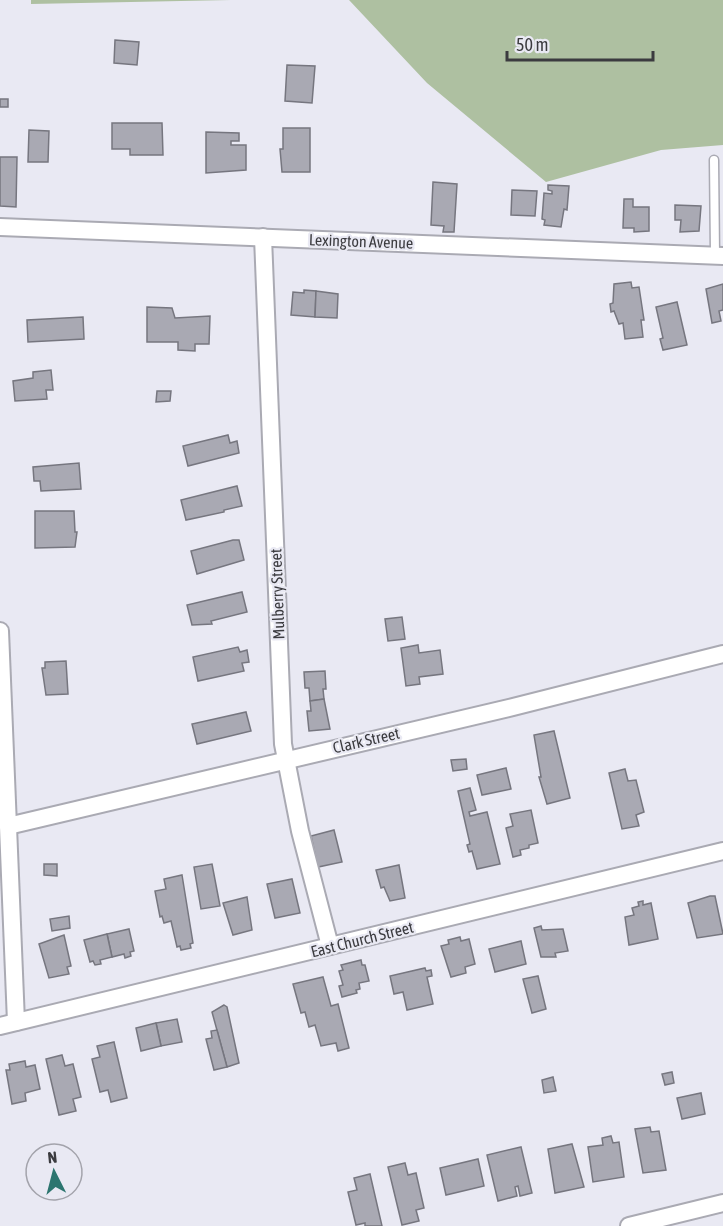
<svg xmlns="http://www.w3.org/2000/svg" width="723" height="1226" viewBox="0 0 723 1226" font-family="'Asap Condensed',sans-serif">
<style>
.forest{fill:#aec0a1}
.building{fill:#a9a9b3;stroke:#76767f;stroke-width:1.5}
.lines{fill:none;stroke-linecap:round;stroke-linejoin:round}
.lane-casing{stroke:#aaaab3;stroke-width:11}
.street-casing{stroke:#aaaab3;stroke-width:20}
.lane{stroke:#fff;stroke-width:8}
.street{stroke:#fff;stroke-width:16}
.labels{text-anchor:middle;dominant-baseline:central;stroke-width:4.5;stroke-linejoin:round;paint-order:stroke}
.street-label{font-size:16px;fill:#3b3b3f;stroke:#e9e9f3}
</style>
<rect width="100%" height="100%" fill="#e9e9f3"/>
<!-- forest -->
<g class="forest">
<path d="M31,0H231L31,4Z"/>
<path d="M349,0H723V145L661,150L546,182L427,83Z"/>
</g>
<!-- building -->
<g class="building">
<path d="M115,40L139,42L137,65L114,63Z"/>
<path d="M287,65L315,66L312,103L285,101Z"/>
<rect x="0" y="99" width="8" height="8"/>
<path d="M112,123H162L163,155H130V149H112Z"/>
<path d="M283,128H310V172H282L280,149H283Z"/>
<path d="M29,130L49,131L48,162H28Z"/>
<path d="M206,132L239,133V141H231V145H246V170L206,173Z"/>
<path d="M0,157H17L16,207L0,206Z"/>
<path d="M433,182L457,184L454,232H443L444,226L431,225Z"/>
<path d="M548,185L569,186L567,210L564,209L561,227L544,225L545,220L542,219L544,193L552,194V191L548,190Z"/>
<path d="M512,190L537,191L535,216L511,215Z"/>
<path d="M624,199H633V207H649V231L634,232V228H623Z"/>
<path d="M675,205L701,206L699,231L680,232L681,220H675Z"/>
<path d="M631,282L632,288L639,287L644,320H641L643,337L625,339L623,323L619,324L614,311L611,312L610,304L613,303L614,284Z"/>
<path d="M723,284V310L719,311L721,321L712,323L706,289Z"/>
<path d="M304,290L316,291L315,317L291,315L293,292L304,293Z"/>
<path d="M316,291L338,294L337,318L315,317Z"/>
<path d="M677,302L687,345L663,350L660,339L663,338L656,307Z"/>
<path d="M147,307L172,308L175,318L210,316L209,344H195V351L178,350V342H147Z"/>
<path d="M83,317L84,339L28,342L27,320Z"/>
<path d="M51,370L53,390H46L47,399L15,401L13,381L33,378V372Z"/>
<path d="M157,391H171L170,401L156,402Z"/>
<path d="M228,435L230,443L237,441L239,453L188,466L183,446Z"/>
<path d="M79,463L81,489L41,491L40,481H34L33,467Z"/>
<path d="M237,486L242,506L224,510V512L186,520L181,500Z"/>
<path d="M35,511H74L75,532H77L75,547L35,548Z"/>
<path d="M233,540H239L244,560L197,574L191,551Z"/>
<path d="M242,592L247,612L211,621L212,624L192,625L187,605Z"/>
<path d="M402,617L405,639L388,641L385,619Z"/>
<path d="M418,645L419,653L440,650L443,674L419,677L420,684L406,686L401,648Z"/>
<path d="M238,647L240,652L247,650L249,662L242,663L244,671L198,681L193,657Z"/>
<path d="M66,661L68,694L46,695L42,668H45V662Z"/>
<path d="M325,671L326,689H323L324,699L310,701L309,688H305L304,672Z"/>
<path d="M324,699L330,729L309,731L307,711H311L310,701Z"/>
<path d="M246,712L251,731L197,744L192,724Z"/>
<path d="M554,731L570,798L547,804L539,777H541L534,735Z"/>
<path d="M466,759L467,769L453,771L451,760Z"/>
<path d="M506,768L511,789L482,795L477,775Z"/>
<path d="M625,769L628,781L636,780L644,812L636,815L639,826L622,829L609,773Z"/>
<path d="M470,788L476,810L469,812L470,816L487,812L500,864L477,869L472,851L469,852L467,845L470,844L458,791Z"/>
<path d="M531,810L538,843L529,845V848L520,850L521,855L513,857L506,828L513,826L510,814Z"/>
<path d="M334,830L342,862L318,867L311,836Z"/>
<path d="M44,864H57V876L44,875Z"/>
<path d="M212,864L220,906L201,909L194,867Z"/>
<path d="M399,865L405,898L390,901L384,887L381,888L376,870Z"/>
<path d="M182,875L193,943L190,944L191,948L181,950L180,946L177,947L171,921L164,923L162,916L160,917L155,891L166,889L164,879Z"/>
<path d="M292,879L300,913L275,918L267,884Z"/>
<path d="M710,896H715L723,934L697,938L688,903Z"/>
<path d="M247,897L252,930L233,935L223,903Z"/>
<path d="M643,901V905L651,903L658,939L629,945L625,917L634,915L632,908L639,906L638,902Z"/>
<path d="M69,916L70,928L52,931L50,919Z"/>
<path d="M541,926L542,930L563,929L568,951L555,953L556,957H541L534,928Z"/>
<path d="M129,929L134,951L130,952L131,956L125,958L124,954L112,957L107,934Z"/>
<path d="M107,934L112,957L100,960L101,964L95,965L93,961L90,962L84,940Z"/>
<path d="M64,935L71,966L67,967L69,974L49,978L39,944Z"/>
<path d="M460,937L461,941L469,939L475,964L465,967L466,973L451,977L441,946L449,944L448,940Z"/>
<path d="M521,941L526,964L495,972L489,949Z"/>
<path d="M361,960L362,965H365L369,981L359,983L360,989L356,990L357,993L342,997L339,986L343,985L339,971L343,970L341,965Z"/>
<path d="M425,968L426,971L431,970L432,976L427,977L433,1004L407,1010L403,992L394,994L390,976Z"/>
<path d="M538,976L546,1009L532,1013L523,979Z"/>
<path d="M323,977L331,1006L338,1004L349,1048L338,1051L336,1043L321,1046L315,1025L309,1027L305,1012L301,1013L293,984Z"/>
<path d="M224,1005L227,1007L239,1063L227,1067L212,1012Z"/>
<path d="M177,1019L182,1042L161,1046L156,1023Z"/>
<path d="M156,1023L161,1046L141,1051L136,1028Z"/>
<path d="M217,1030L227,1067L214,1070L206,1039L212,1038L211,1031Z"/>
<path d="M114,1042L127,1098L111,1102L108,1090L100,1092L92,1059L100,1057L97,1046Z"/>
<path d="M62,1055L65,1066L73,1064L81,1097L73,1099L76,1111L59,1115L46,1059Z"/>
<path d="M25,1061L26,1067L35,1065L40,1089L25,1093L26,1101L12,1104L6,1070H10L9,1064Z"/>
<path d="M672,1072L674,1083L665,1085L662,1074Z"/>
<path d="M553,1077L556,1091L544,1093L542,1080Z"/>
<path d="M701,1093L705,1114L682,1119L677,1098Z"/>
<path d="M650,1127L651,1132L659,1131L666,1170L643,1173L635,1129Z"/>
<path d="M611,1136L613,1143L619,1142L624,1177L593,1182L588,1147L603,1145L602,1138Z"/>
<path d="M572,1144L584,1187L555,1193L548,1149Z"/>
<path d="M521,1147L532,1193L520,1196L518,1186L515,1187L517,1196L498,1201L487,1155Z"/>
<path d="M478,1159L484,1186L446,1195L440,1168Z"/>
<path d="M405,1163L408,1175L416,1173L424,1208L416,1210L419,1221L402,1225L388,1167Z"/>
<path d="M370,1174L382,1226H365V1223L356,1225L348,1192L357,1190L354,1178Z"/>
</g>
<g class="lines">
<!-- lane casing -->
<g class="lane-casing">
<path id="lane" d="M714,160L715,255"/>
</g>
<!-- street casing -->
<g class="street-casing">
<g id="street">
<path d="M0,227L723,256"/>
<path d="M263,237L283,744L300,831L330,946"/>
<path d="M0,631L16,1022"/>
<path d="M8,826L513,707L723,654"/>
<path d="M0,1026L723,851"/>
<path d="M629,1226L723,1203"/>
</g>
</g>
<!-- lane -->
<use href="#lane" class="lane"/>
<!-- street -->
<use href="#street" class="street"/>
</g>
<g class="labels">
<!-- street labels -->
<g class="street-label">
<text transform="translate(361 241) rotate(2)">Lexington Avenue</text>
<text transform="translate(277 594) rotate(-92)">Mulberry Street</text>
<text transform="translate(366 740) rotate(-13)">Clark Street</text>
<text transform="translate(362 939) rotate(-14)">East Church Street</text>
</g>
</g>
<!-- north arrow -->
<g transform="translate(54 1172) rotate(354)"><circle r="28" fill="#e9e9f3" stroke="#a3a3ab" stroke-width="1.5"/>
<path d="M0-4.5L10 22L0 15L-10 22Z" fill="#2c756f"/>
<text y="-9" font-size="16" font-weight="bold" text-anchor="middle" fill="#3b3b3f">N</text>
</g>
<!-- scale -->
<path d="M507 51v9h146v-9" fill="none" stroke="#3b3b3f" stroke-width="3"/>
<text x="516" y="51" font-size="18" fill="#3b3b3f" stroke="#e9e9f3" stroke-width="4.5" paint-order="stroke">50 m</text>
</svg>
